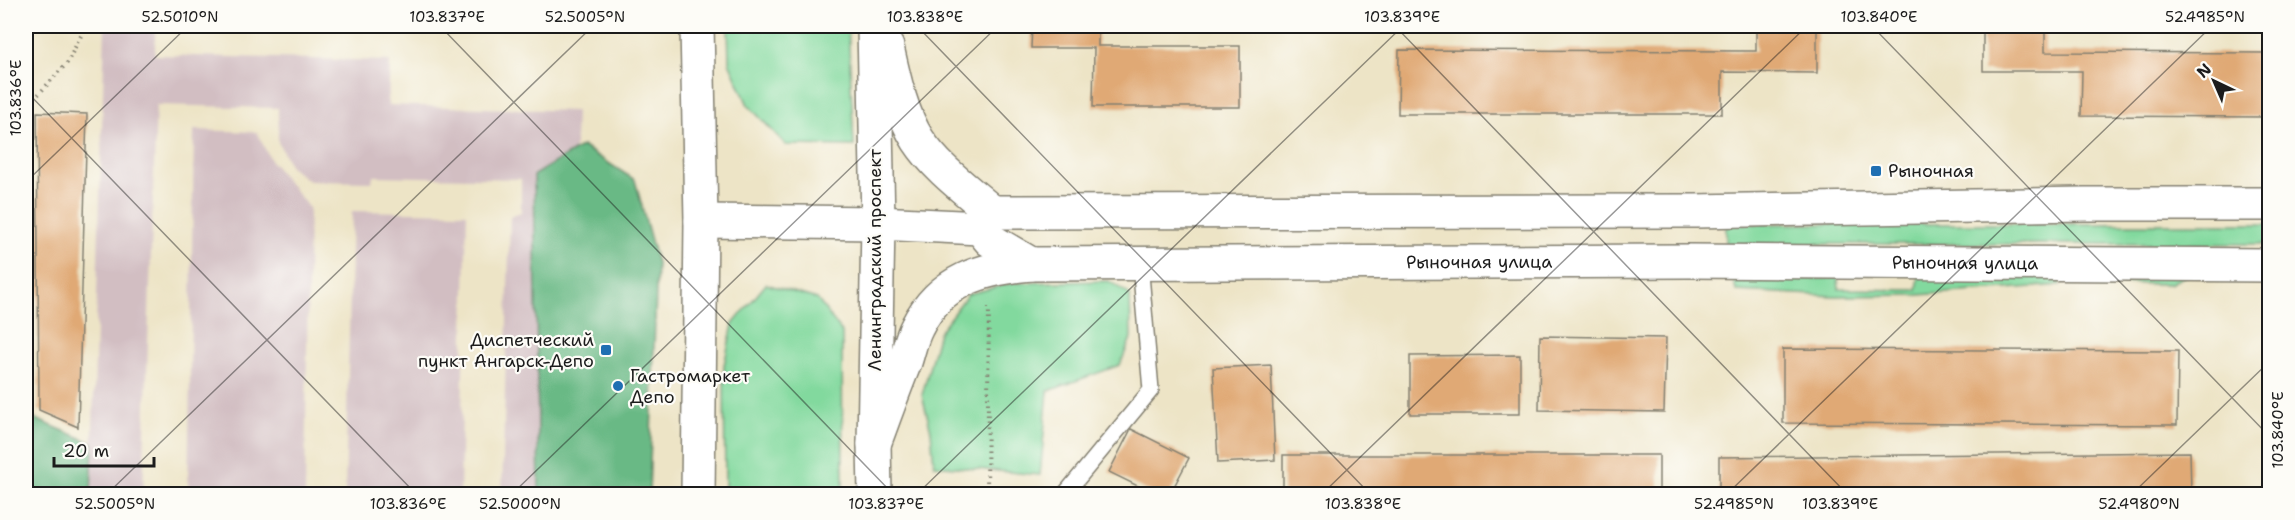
<svg xmlns="http://www.w3.org/2000/svg" width="2295" height="520" viewBox="0 0 2295 520" font-family="'Shantell Sans',sans-serif">
<style>
.industrial{fill:#d2bec2}
.green{fill:#82d99e;stroke:#4f7a5d;stroke-width:1.5}
.forest{fill:#69b985;stroke:#426a50;stroke-width:1.5}
.building{fill:#e0a975}
.lines{fill:none;stroke-linecap:round;stroke-linejoin:round}
.lane-casing{stroke:#848071;stroke-width:18}
.secondary-casing{stroke:#848071;stroke-width:36}
.path{stroke:#848071;stroke-width:4;stroke-dasharray:1.5 4.5;stroke-linecap:butt}
.lane{stroke:#fff;stroke-width:15}
.secondary{stroke:#fff;stroke-width:33}
.tram{stroke:#1c1c1c;stroke-width:1.5}
.ticks{fill:none;stroke:#1c1c1c;stroke-width:1.5;stroke-opacity:0.45}
.poi-dot{fill:#1f6fb2;stroke:#fdfcf7;stroke-width:2}
.labels{text-anchor:middle;dominant-baseline:central;stroke-width:4.5;stroke-linejoin:round;paint-order:stroke}
.poi-label{font-size:18px;fill:#1c1c1c;stroke:#fdfcf7;text-anchor:start}
.street-label{font-size:18px;fill:#1c1c1c;stroke:#fdfcf7}
.neatline{fill:none;stroke:#1c1c1c;stroke-width:2}
.ticks-label{font-size:15px;text-anchor:middle;fill:#1c1c1c}
</style>
<rect width="100%" height="100%" fill="#fdfcf7"/>
<filter id="ink" filterUnits="userSpaceOnUse"><feTurbulence type="fractalNoise" baseFrequency=".0167" numOctaves="2"/><feDisplacementMap in="SourceGraphic" scale="12" xChannelSelector="R" yChannelSelector="G"/><feConvolveMatrix kernelMatrix="1 2 1 2 8 2 1 2 1" color-interpolation-filters="sRGB"/></filter>
<filter id="wash" filterUnits="userSpaceOnUse"><feTurbulence type="fractalNoise" baseFrequency=".008" numOctaves="4" result="noise"/><feDisplacementMap in="SourceGraphic" scale="24" xChannelSelector="R" yChannelSelector="G"/><feGaussianBlur stdDeviation="1.35" result="paint"/><feColorMatrix in="noise" values="0 0 0 0 0 0 0 0 0 0 0 0 0 0 0 0 0 1.4 0 .05"/><feComposite in="paint" operator="in"/></filter>
<g filter="url(#wash)">
<rect width="100%" height="100%" fill="#ede4c6"/>
<!-- industrial -->
<g class="industrial">
<path d="M105,26H155V55L390,61L388,105L576,111L564,494H502L510,216L521,212V179L373,176L372,182L309,181L290,166L278,142V108L156,105L143,494H91Z"/>
<path d="M194,130L257,132L271,161L309,208L305,494H188Z"/>
<path d="M352,211L467,213L460,494H345Z"/>
</g>
<!-- green -->
<g class="green">
<path d="M728,26H848L854,146L786,145L748,105L729,62Z"/>
<path d="M1726,224H2270L2269,244H1726Z"/>
<path d="M2192,272L2170,284L2091,283L2090,274Z"/>
<path d="M2062,274L2060,285L1918,295L1835,296L1736,291L1734,281L1838,278L1839,289L1917,290L1919,276Z"/>
<path d="M1109,281L1130,295L1131,338L1120,365L1048,391L1040,475L934,465L931,431L922,395L939,332L968,294L1013,283Z"/>
<path d="M766,284L817,299L842,332L843,494H725L724,365L733,324Z"/>
</g>
<!-- forest -->
<g class="forest">
<path d="M582,146L635,180L657,263L649,494H539L534,175Z"/>
<path d="M26,415L93,443L91,494H26Z"/>
</g>
<g id="blocks">
<!-- building -->
<g class="building">
<path d="M1032,26H1098V46H1240V107H1093L1094,48H1031Z"/>
<path d="M1756,26H1817V73L1722,72V114H1398L1399,50L1756,51Z"/>
<path d="M1983,26H2045V52L2270,53V117L2081,116L2082,71H1983Z"/>
<path d="M37,112L87,114L78,427L39,410Z"/>
<path d="M1540,336L1666,338L1664,412L1539,410Z"/>
<path d="M1783,349L2178,351L2177,425L1783,423Z"/>
<path d="M1520,355V414H1410V356Z"/>
<path d="M1271,365L1275,460L1218,463L1213,368Z"/>
<path d="M1131,429L1189,458L1170,494H1154L1109,472Z"/>
<path d="M2190,452L2191,494H1719V457Z"/>
<path d="M1283,455H1659V494L1283,493Z"/>
</g>
</g>
</g>
<g filter="url(#ink)">
<use href="#blocks" fill-opacity="0" stroke="#848071" stroke-width="1.5"/>
<g class="lines">
<!-- lane casing -->
<g class="lane-casing">
<path id="lane" d="M1065,494L1151,390L1140,263"/>
</g>
<!-- secondary casing -->
<g class="secondary-casing">
<g id="secondary">
<path d="M697,26L701,221L698,494"/>
<path d="M874,26L878,223L874,444L875,494"/>
<path d="M887,47C894,78 901,113 918,140C937,169 967,190 992,212"/>
<path d="M992,212L1695,211L2084,204H2270"/>
<path d="M701,221L878,223L980,228L990,240L1031,264"/>
<path id="s1" d="M874,444C884,417 894,389 905,362C909,350 911,338 917,327C940,280 983,268 1031,264L1689,261L2270,265"/>
</g>
</g>
<!-- path -->
<g class="path">
<path d="M26,108L67,63L86,26"/>
<path d="M987,494L989,307"/>
</g>
<!-- lane -->
<use href="#lane" class="lane"/>
<!-- secondary -->
<use href="#secondary" class="secondary"/>
<!-- tram -->
<path class="tram" d="M378,26L573,27L679,26"/>
</g>
</g>
<!-- ticks -->
<path class="ticks" d="M440,26L893,494M917,26L1370,494M1395,26L1847,494M1872,26L2270,437M26,91L416,494M26,182L188,26M107,494L593,26M512,494L998,26M917,494L1403,26M1322,494L1807,26M1727,494L2212,26M2132,494L2270,361"/>
<!-- markers -->
<g class="poi-dot">
<rect x="1870" y="165" width="12" height="12" rx="3"/>
<rect x="600" y="344" width="12" height="12" rx="3"/>
<circle cx="618" cy="386" r="6"/>
</g>
<g class="labels">
<!-- poi labels -->
<g class="poi-label">
<text x="1888" y="171">Рыночная</text>
<text x="594" y="340" text-anchor="end">Диспетческий<tspan x="594" dy="21">пункт Ангарск-Депо</tspan></text>
<text x="630" y="376">Гастромаркет<tspan x="630" dy="21">Депо</tspan></text>
</g>
<!-- street labels -->
<g class="street-label">
<text transform="translate(875 260) rotate(-90)">Ленинградский проспект</text>
<text stroke="none"><textPath href="#s1" startOffset="710">Рыночная улица</textPath></text>
<text stroke="none"><textPath href="#s1" startOffset="1196">Рыночная улица</textPath></text>
</g>
</g>
<!-- margin -->
<rect width="2295" height="520" fill="none" stroke="#fdfcf7" stroke-width="66"/>
<!-- north arrow -->
<g transform="translate(2214 81) rotate(316)" stroke="#fdfcf7" stroke-width="4.5" paint-order="stroke">
<path d="M0-4.5L10 22L0 15L-10 22Z" fill="#1c1c1c"/>
<text y="-9" font-size="16" font-weight="bold" text-anchor="middle" fill="#1c1c1c">N</text>
</g>
<!-- scale -->
<path d="M54 457v9h100v-9" fill="none" stroke="#1c1c1c" stroke-width="3"/>
<text x="63" y="457" font-size="18" fill="#1c1c1c" stroke="#fdfcf7" stroke-width="4.5" paint-order="stroke">20 m</text>
<rect x="33" y="33" width="2229" height="454" class="neatline"/>
<g class="ticks-label">
<text x="180" y="22">52.5010°N</text>
<text x="447" y="22">103.837°E</text>
<text x="585" y="22">52.5005°N</text>
<text x="925" y="22">103.838°E</text>
<text x="1402" y="22">103.839°E</text>
<text x="1879" y="22">103.840°E</text>
<text x="2205" y="22">52.4985°N</text>
<text transform="translate(16 98) rotate(-90)" y="5">103.836°E</text>
<text transform="translate(2278 430) rotate(-90)" y="5">103.840°E</text>
<text x="115" y="509">52.5005°N</text>
<text x="408" y="509">103.836°E</text>
<text x="520" y="509">52.5000°N</text>
<text x="886" y="509">103.837°E</text>
<text x="1363" y="509">103.838°E</text>
<text x="1734" y="509">52.4985°N</text>
<text x="1840" y="509">103.839°E</text>
<text x="2139" y="509">52.4980°N</text>
</g>
</svg>
